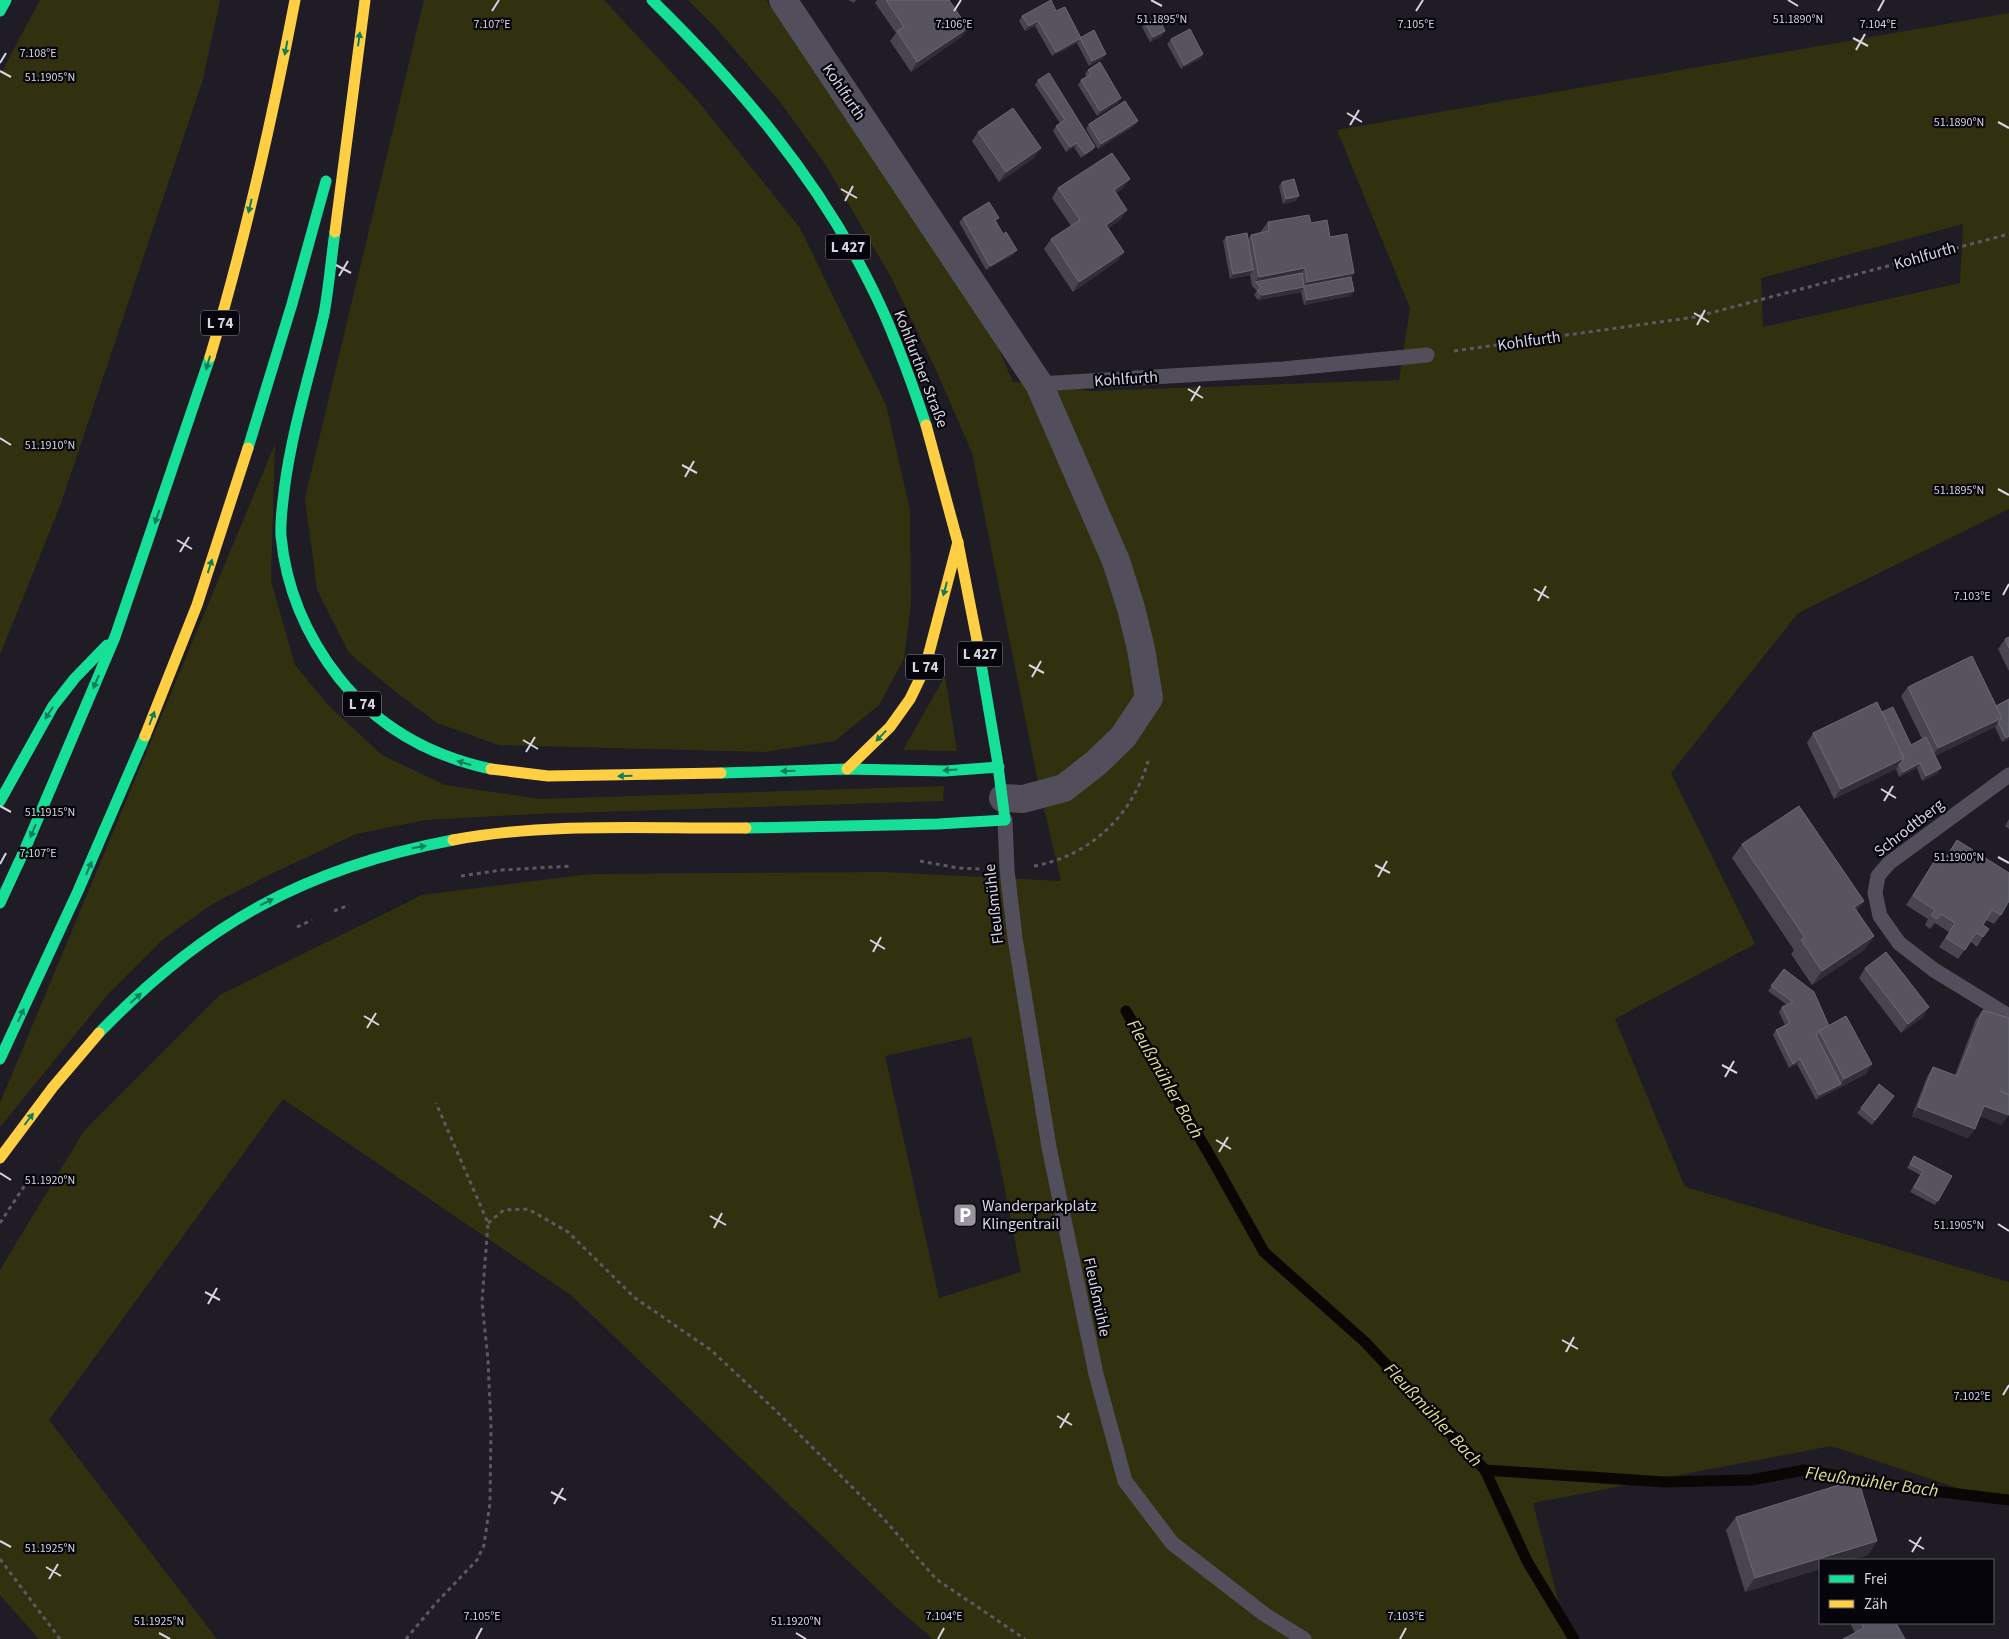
<svg xmlns="http://www.w3.org/2000/svg" width="2009" height="1639" viewBox="0 0 2009 1639" font-family="'Source Sans 3',sans-serif">
<style>
.green{fill:#31310f;fill-rule:evenodd}
.lines{fill:none;stroke-linecap:round;stroke-linejoin:round}
.stream{stroke:#090603;stroke-width:11}
.path{stroke:#5d5964;stroke-width:3;stroke-dasharray:4 4;stroke-linecap:butt}
.lane{stroke:#524e5b;stroke-width:15}
.street{stroke:#524e5b;stroke-width:28}
.fast{stroke:#16e098;stroke-width:11}
.slow{stroke:#ffcf43;stroke-width:11}
.wall{fill:#48454f}
.shaded-wall{fill:#312e38}
.building{fill:#57545f;stroke:#6b6873}
.oneway{fill:#0f7d59}
.ticks{fill:none;stroke:#d7d4e1;stroke-width:2}
.labels{text-anchor:middle;dominant-baseline:central;stroke-width:4.5;stroke-linejoin:round;paint-order:stroke}
.shield{fill:#07050c;stroke:#9996a1;stroke-width:1}
.shield-label{font-size:15px;font-weight:bold;fill:#d7d4e1}
.street-label{font-size:16px;fill:#d7d4e1;stroke:#07050c}
.poi-label{font-size:16px;fill:#d7d4e1;stroke:#07050c;text-anchor:start}
.water-label{font-size:18px;font-style:italic;fill:#dfdf89;stroke:#07050c}
.ticks-label{font-size:12px;text-anchor:middle;fill:#d7d4e1;stroke:#07050c;stroke-width:4.5;stroke-linejoin:round;paint-order:stroke}
</style>
<rect width="100%" height="100%" fill="#1f1c26"/>
<!-- green -->
<g class="green">
<path d="M40,0H220L203,79L60,506L0,655V75Z"/>
<path d="M424,0H604L697,100L800,228L886,405L910,510L911,603L904,659L879,705L835,741L765,752L499,745L437,723L392,689L349,653L317,590L305,498Z"/>
<path d="M688,0H766L987,322L1013,382L1092,391L1399,380L1410,308L1337,130L2009,13V509L1798,613L1671,773L1755,944L1615,1019L1685,1187L2009,1282V1505L1831,1446L1533,1503L1568,1639H933L896,1607L572,1296L283,1099L49,1420L217,1639H39L0,1595V1270L84,1131L220,995L422,895L591,874L885,872L1061,881L1039,787L972,453L937,372L891,277L827,167L780,102L715,27ZM1963,224L1960,283L1763,327L1761,278ZM971,1037L999,1159L1021,1272L939,1298L885,1056Z"/>
<path d="M275,444L271,581L295,665L328,705L382,755L445,785L540,799L944,786L943,801L534,814L425,820L356,834L271,874L212,904L161,941L109,993L0,1127V1103Z"/>
<path d="M945,676L957,751L903,750Z"/>
</g>
<g class="lines">
<!-- stream -->
<g class="stream">
<path d="M1126,1011L1217,1168L1264,1252L1365,1342L1485,1470L1664,1482L1751,1480L1804,1470L1908,1488L2009,1500"/>
<path d="M1485,1470L1527,1561L1574,1639"/>
</g>
<!-- path -->
<g class="path">
<path d="M1454,351L1695,317L2009,234"/>
<path d="M920,861L958,868L981,869"/>
<path d="M1034,866C1090,856 1133,815 1148,761"/>
<path d="M461,876L502,870L572,866"/>
<path d="M334,911L349,905"/>
<path d="M297,927L312,920"/>
<path d="M0,1223L27,1182"/>
<path d="M488,1223L504,1210L528,1209L568,1232L635,1298L711,1350L773,1408L884,1519L936,1579L1025,1639"/>
<path d="M0,1559L60,1639"/>
<path d="M406,1639L436,1603L477,1560L484,1545L490,1503L491,1426L488,1360L482,1302L488,1223L436,1103"/>
</g>
<!-- lane -->
<g class="lane">
<path d="M1039,384L1283,369L1427,355"/>
<path d="M2009,775L1889,863L1878,876L1875,893L1880,916L1899,943L1934,970L2009,1016"/>
<path d="M1005,820L1007,870L1015,938L1049,1147L1096,1374L1125,1481L1172,1543L1264,1614L1304,1639"/>
</g>
<!-- street -->
<path class="street" d="M783,0L1039,384L1116,561L1131,608L1141,649L1149,698L1123,737L1096,763L1064,788L1023,799L1003,798"/>
<!-- fast -->
<g class="fast">
<path d="M652,0C738,84 816,176 870,284C893,329 910,377 926,425"/>
<path d="M0,11L6,0"/>
<path d="M335,232C331,259 329,287 324,314C311,371 293,426 285,484C283,501 280,519 281,536C286,589 307,637 339,678C378,727 430,756 491,769"/>
<path d="M248,448L292,304L326,181"/>
<path d="M977,640L997,758L1005,820"/>
<path d="M721,773L847,769L945,771L999,767"/>
<path d="M0,801L53,706L75,678L107,645"/>
<path d="M746,828L938,824L1005,820"/>
<path d="M0,903L25,849L115,637L210,357"/>
<path d="M99,1033C204,924 305,868 453,840"/>
<path d="M0,1059L78,891L145,736"/>
</g>
<!-- slow -->
<g class="slow">
<path d="M335,232L365,0"/>
<path d="M210,357C245,240 272,120 295,0"/>
<path d="M926,425L958,543L977,640"/>
<path d="M145,736L197,605L248,448"/>
<path d="M491,769L548,776L721,773"/>
<path d="M847,769L890,727L910,699L925,668L958,542"/>
<path d="M453,840C549,822 649,829 746,828"/>
<path d="M0,1158L53,1087L99,1033"/>
</g>
</g>
<!-- wall -->
<g class="wall">
<path d="M848,0H856L854,3Z"/>
<path d="M877,0H949L968,28L961,37L911,72L890,41L896,33L875,3Z"/>
<path d="M1056,11L1081,38L1106,54L1103,58L1089,66L1077,43L1052,56L1035,26L1025,31L1019,21L1022,16Z"/>
<path d="M1145,23L1162,36L1150,42L1142,27Z"/>
<path d="M1171,39L1203,54L1200,59L1181,69L1167,44Z"/>
<path d="M1088,70L1118,103L1097,116L1078,85L1081,80L1087,77L1085,74Z"/>
<path d="M1038,80L1092,151L1081,158L1074,147L1066,152L1053,131L1056,126L1060,123L1035,85Z"/>
<path d="M1089,124L1134,126L1098,149L1086,129Z"/>
<path d="M978,132L1034,158L999,182L972,141Z"/>
<path d="M1282,182L1299,196L1295,201L1283,204L1279,186Z"/>
<path d="M1058,188H1123L1116,193L1121,219L1108,228L1124,252L1117,261L1073,292L1044,249L1051,239L1071,226L1052,198Z"/>
<path d="M963,218L996,221L1003,234L1017,250L1013,255L986,270L959,222Z"/>
<path d="M1268,222L1311,223L1330,237L1354,273L1351,277L1354,291L1350,296L1304,305L1301,292L1258,300L1254,295L1257,291L1252,286L1250,275L1230,279L1223,241L1226,237L1248,239L1251,235L1261,232V231Z"/>
<path d="M2009,637V671L1998,649L2005,639Z"/>
<path d="M1908,687L1996,706L2009,699V739L2002,742L1995,727L1935,756L1938,773L1922,781L1917,768L1899,777L1896,769L1834,799L1807,743L1813,733L1882,712L1911,745L1922,739L1901,696Z"/>
<path d="M2009,819V829L2005,826Z"/>
<path d="M1957,840L2001,915L1994,924L1986,920L1983,925V937L1977,947L1971,942L1969,944L1958,959L1939,947L1949,932L1935,923L1930,929L1925,925L1928,919L1906,905L1935,860L1941,864Z"/>
<path d="M1742,844L1857,911L1874,936L1864,950L1812,985L1791,954L1794,950L1732,858Z"/>
<path d="M1865,968L1923,1017L1901,1033L1859,978Z"/>
<path d="M1784,969L1866,1074L1816,1100L1797,1064L1789,1068L1773,1035L1776,1030L1785,1025L1779,1012L1782,1007L1787,1005L1768,991Z"/>
<path d="M1983,1010L2002,1125L1980,1116L1975,1129L1968,1138L1912,1116L1927,1077L1933,1067L1955,1075L1976,1019Z"/>
<path d="M1891,1101L1872,1125L1857,1113L1861,1108Z"/>
<path d="M1914,1156L1952,1176L1935,1205L1910,1192L1920,1175L1907,1168Z"/>
<path d="M1736,1517L1877,1541L1868,1555L1850,1560H1820V1569L1745,1592L1726,1530Z"/>
<path d="M1850,1623H1896L1855,1633Z"/>
</g>
<!-- shaded-wall -->
<g class="shaded-wall">
<path d="M1038,21L1035,26L1025,31L1029,26Z"/>
<path d="M968,28L961,37L911,72L917,62Z"/>
<path d="M1165,31L1162,36L1150,42L1153,37Z"/>
<path d="M1080,38L1077,43L1052,56L1056,52Z"/>
<path d="M1106,54L1103,58L1089,66L1092,61Z"/>
<path d="M1203,54L1200,59L1181,69L1184,65Z"/>
<path d="M1121,98L1118,103L1097,116L1100,111Z"/>
<path d="M1138,121L1134,126L1098,149L1101,144Z"/>
<path d="M1077,143L1074,147L1066,152L1070,147Z"/>
<path d="M1095,147L1092,151L1081,158L1085,154Z"/>
<path d="M1041,148L1034,158L999,182L1006,172Z"/>
<path d="M1130,179L1123,188L1107,199L1114,190Z"/>
<path d="M1299,196L1295,201L1283,204L1286,199Z"/>
<path d="M1127,210L1121,219L1099,234L1106,225Z"/>
<path d="M1017,250L1013,255L986,270L990,266Z"/>
<path d="M1124,252L1117,261L1073,292L1079,282Z"/>
<path d="M1305,268L1298,278L1255,282L1259,277Z"/>
<path d="M1253,270L1250,275L1230,279L1233,274Z"/>
<path d="M1354,273L1348,282L1304,287L1301,292L1258,300L1262,295L1303,287L1307,282Z"/>
<path d="M1354,291L1350,296L1304,305L1307,300Z"/>
<path d="M2002,718L1995,727L1931,758L1938,748Z"/>
<path d="M2009,736V739L2002,742L2006,738Z"/>
<path d="M1904,758L1899,765V764L1896,769L1834,799L1841,789Z"/>
<path d="M1920,763L1917,768L1899,777L1903,772Z"/>
<path d="M1941,768L1938,773L1922,781L1926,776Z"/>
<path d="M1864,901L1854,915V907Z"/>
<path d="M1874,936L1864,950L1812,985L1822,971Z"/>
<path d="M1929,1007L1923,1017L1901,1033L1908,1024Z"/>
<path d="M1800,1059L1797,1064L1789,1068L1793,1064Z"/>
<path d="M1872,1064L1866,1074L1816,1100L1819,1095L1841,1084L1844,1079Z"/>
<path d="M1984,1106L2009,1115L2002,1125L1977,1115Z"/>
<path d="M1918,1107L1975,1129L1968,1138L1912,1116Z"/>
<path d="M1877,1541L1868,1555L1850,1560H1820V1569L1745,1592L1755,1578Z"/>
</g>
<!-- building -->
<g class="building">
<path d="M886,0H949L968,28L917,62L897,31L904,27Z"/>
<path d="M1051,0L1056,11L1065,7L1081,38L1056,52L1038,21L1029,26L1022,16Z"/>
<path d="M1158,16L1165,31L1153,37L1145,23Z"/>
<path d="M1190,29L1203,54L1184,65L1171,39Z"/>
<path d="M1094,30L1106,54L1092,61L1080,38Z"/>
<path d="M1100,62L1121,98L1100,111L1081,80L1091,74L1088,70Z"/>
<path d="M1049,73L1095,147L1085,154L1077,143L1070,147L1056,126L1065,120L1038,80Z"/>
<path d="M1125,101L1138,121L1101,144L1089,124Z"/>
<path d="M1013,108L1041,148L1006,172L978,132Z"/>
<path d="M1112,153L1130,179L1114,190L1127,210L1106,225L1124,252L1079,282L1051,239L1080,220L1058,188Z"/>
<path d="M1294,179L1299,196L1286,199L1282,182Z"/>
<path d="M989,202L999,218L995,220L1003,234L1006,232L1017,250L990,266L963,218Z"/>
<path d="M1309,215L1311,223L1327,220L1330,237L1347,234L1354,273L1307,282L1305,268L1259,277L1251,235L1269,231L1268,222Z"/>
<path d="M1247,233L1253,270L1233,274L1226,237Z"/>
<path d="M1302,273L1304,286L1351,277L1354,291L1307,300L1304,287L1262,295L1257,291L1261,287L1255,282Z"/>
<path d="M2009,637V648L2005,639Z"/>
<path d="M1972,656L2002,718L1938,748L1908,687Z"/>
<path d="M2009,699V736L2006,738L1998,722L2002,718L1996,706Z"/>
<path d="M1877,702L1904,758L1841,789L1813,733Z"/>
<path d="M1893,707L1911,745L1926,737L1941,768L1926,776L1920,763L1903,772L1899,764L1901,763L1904,758L1882,712Z"/>
<path d="M1799,806L1864,901L1854,907L1874,936L1822,971L1801,940L1805,938L1742,844Z"/>
<path d="M1957,840L2009,873V901L2001,915L1992,910L1983,925L1989,929L1983,937L1977,933L1974,935L1965,950L1946,938L1955,923L1941,914L1937,919L1931,915L1935,910L1913,896L1935,860L1942,864Z"/>
<path d="M1886,952L1929,1007L1908,1024L1865,968Z"/>
<path d="M1784,969L1814,992L1829,1026L1819,1031L1816,1035L1841,1084L1819,1095L1800,1059L1793,1064L1776,1030L1790,1023L1782,1007L1793,1002L1771,986Z"/>
<path d="M1983,1010L2009,1018V1095L2000,1091L2009,1095V1115L1984,1106L1975,1129L1918,1107L1933,1067L1957,1076Z"/>
<path d="M1846,1016L1872,1064L1844,1079L1819,1031Z"/>
<path d="M1879,1084L1894,1096L1875,1120L1861,1108Z"/>
<path d="M1914,1156L1952,1176L1938,1201L1914,1187L1923,1171L1910,1164Z"/>
<path d="M1858,1479L1877,1541L1755,1578L1736,1517Z"/>
<path d="M1861,1623H1896L1905,1639H1843L1864,1628Z"/>
</g>
<!-- one-way arrows -->
<defs><path id="oneway-solid" d="M-6-.8H1V-3.2L6.5 0L1 3.2V.8H-6Z" transform="scale(1.25)"/></defs>
<g class="oneway">
<use href="#oneway-solid" transform="translate(359 39) rotate(-82)"/>
<use href="#oneway-solid" transform="translate(286 48) rotate(101)"/>
<use href="#oneway-solid" transform="translate(250 206) rotate(103)"/>
<use href="#oneway-solid" transform="translate(208 363) rotate(106)"/>
<use href="#oneway-solid" transform="translate(157 517) rotate(109)"/>
<use href="#oneway-solid" transform="translate(210 566) rotate(-72)"/>
<use href="#oneway-solid" transform="translate(945 589) rotate(105)"/>
<use href="#oneway-solid" transform="translate(96 682) rotate(113)"/>
<use href="#oneway-solid" transform="translate(49 713) rotate(123)"/>
<use href="#oneway-solid" transform="translate(152 718) rotate(-69)"/>
<use href="#oneway-solid" transform="translate(881 736) rotate(134)"/>
<use href="#oneway-solid" transform="translate(464 763) rotate(-164)"/>
<use href="#oneway-solid" transform="translate(950 770) rotate(177)"/>
<use href="#oneway-solid" transform="translate(788 771) rotate(178)"/>
<use href="#oneway-solid" transform="translate(625 776) rotate(178)"/>
<use href="#oneway-solid" transform="translate(33 831) rotate(113)"/>
<use href="#oneway-solid" transform="translate(419 847) rotate(-10)"/>
<use href="#oneway-solid" transform="translate(89 868) rotate(-67)"/>
<use href="#oneway-solid" transform="translate(267 902) rotate(-26)"/>
<use href="#oneway-solid" transform="translate(136 998) rotate(-42)"/>
<use href="#oneway-solid" transform="translate(21 1015) rotate(-65)"/>
<use href="#oneway-solid" transform="translate(29 1119) rotate(-53)"/>
</g>
<!-- ticks -->
<path class="ticks" d="M1151,0L1162,6M1788,0L1798,6M492,11L499,0M954,11L961,0M1416,11L1423,0M1878,11L1884,0M1853,38L1868,46M1856,50L1865,34M0,63L6,53M0,71L11,77M1347,113L1362,122M1998,122L2009,128M1350,125L1359,110M841,189L857,198M845,201L853,186M336,265L351,273M339,276L348,261M1694,313L1709,322M1697,325L1705,310M1188,389L1203,398M1191,401L1200,386M0,438L11,445M682,465L697,473M685,477L694,461M1998,489L2009,495M177,540L192,549M180,552L189,537M1534,589L1549,598M2003,595L2009,584M1538,601L1546,586M1029,665L1044,673M1032,677L1041,661M523,740L538,749M526,752L535,737M1881,789L1896,798M1884,801L1893,786M0,806L11,812M1998,857L2009,863M0,864L6,853M1375,865L1390,873M1378,877L1387,861M870,940L885,949M873,952L881,937M364,1016L379,1025M367,1028L376,1013M1722,1065L1737,1073M1725,1077L1734,1061M1216,1140L1231,1149M1219,1152L1228,1137M0,1173L11,1180M710,1216L726,1225M1998,1224L2009,1231M714,1228L722,1213M205,1292L220,1300M208,1304L217,1288M1562,1340L1578,1349M1566,1352L1574,1337M2003,1395L2009,1385M1057,1416L1072,1425M1060,1428L1069,1413M551,1492L566,1500M554,1504L563,1488M1909,1540L1924,1549M0,1541L11,1547M1912,1552L1921,1537M46,1567L61,1576M49,1579L58,1564M159,1633L170,1639M796,1633L806,1639M476,1639L482,1628M938,1639L944,1628M1400,1639L1406,1628"/>
<!-- icons -->
<defs>
<g id="parking-square" transform="scale(1.25)"><rect x="-9" y="-9" width="18" height="18" rx="4" fill="#9794a0" stroke="#07050c"/><path d="M-3.5-5.5H1a3.5 3.5 0 0 1 0 7H-1V5.5H-3.5ZM-1-3.4V-.6H.8a1.4 1.4 0 0 0 0-2.8Z" fill="#fff"/></g>
</defs>
<g fill-rule="evenodd">
<use href="#parking-square" x="965" y="1215"/>
</g>
<g class="labels">
<!-- shield labels -->
<g class="shield">
<rect x="825.5" y="234.5" width="45" height="25" rx="4"/>
<rect x="201" y="310.5" width="38" height="25" rx="4"/>
<rect x="957.5" y="641.5" width="45" height="25" rx="4"/>
<rect x="906" y="654.5" width="38" height="25" rx="4"/>
<rect x="343" y="691.5" width="38" height="25" rx="4"/>
</g>
<g class="shield-label">
<text x="848" y="247">L 427</text>
<text x="220" y="323">L 74</text>
<text x="980" y="654">L 427</text>
<text x="925" y="667">L 74</text>
<text x="362" y="704">L 74</text>
</g>
<!-- street labels -->
<g class="street-label">
<text transform="translate(844 92) rotate(56)">Kohlfurth</text>
<text transform="translate(1925 256) rotate(-16)">Kohlfurth</text>
<text transform="translate(1529 341) rotate(-8)">Kohlfurth</text>
<text transform="translate(921 369) rotate(69)">Kohlfurther Straße</text>
<text transform="translate(1126 379) rotate(-4)">Kohlfurth</text>
<text transform="translate(1909 828) rotate(-38)">Schrodtberg</text>
<text transform="translate(994 904) rotate(-96)">Fleußmühle</text>
<text transform="translate(1097 1297) rotate(78)">Fleußmühle</text>
</g>
<!-- poi labels -->
<g class="poi-label">
<text x="982" y="1206">Wanderparkplatz<tspan x="982" dy="18">Klingentrail</tspan></text>
</g>
<!-- water labels -->
<g class="water-label">
<text transform="translate(1165 1079) rotate(60)">Fleußmühler Bach</text>
<text transform="translate(1433 1415) rotate(47)">Fleußmühler Bach</text>
<text transform="translate(1872 1482) rotate(8)">Fleußmühler Bach</text>
</g>
</g>
<g class="ticks-label">
<text x="1162" y="23">51.1895°N</text>
<text x="1798" y="23">51.1890°N</text>
<text x="954" y="28">7.106°E</text>
<text x="1416" y="28">7.105°E</text>
<text x="1878" y="28">7.104°E</text>
<text x="492" y="28">7.107°E</text>
<text x="38" y="57">7.108°E</text>
<text x="50" y="81">51.1905°N</text>
<text x="1959" y="126">51.1890°N</text>
<text x="50" y="449">51.1910°N</text>
<text x="1959" y="494">51.1895°N</text>
<text x="1972" y="600">7.103°E</text>
<text x="50" y="816">51.1915°N</text>
<text x="38" y="857">7.107°E</text>
<text x="1959" y="861">51.1900°N</text>
<text x="50" y="1184">51.1920°N</text>
<text x="1959" y="1229">51.1905°N</text>
<text x="1972" y="1400">7.102°E</text>
<text x="50" y="1552">51.1925°N</text>
<text x="482" y="1620">7.105°E</text>
<text x="944" y="1620">7.104°E</text>
<text x="1406" y="1620">7.103°E</text>
<text x="159" y="1625">51.1925°N</text>
<text x="796" y="1625">51.1920°N</text>
</g>
<!-- legend -->
<rect x="1819" y="1559" width="175" height="65" fill="#07050c" stroke="#5a5861"/>
<rect x="1829" y="1575" width="25" height="8" fill="#16e098" stroke="#5a5861"/>
<text x="1864" y="1584" font-size="15" fill="#d7d4e1">Frei</text>
<rect x="1829" y="1600" width="25" height="8" fill="#ffcf43" stroke="#5a5861"/>
<text x="1864" y="1609" font-size="15" fill="#d7d4e1">Zäh</text>
</svg>
